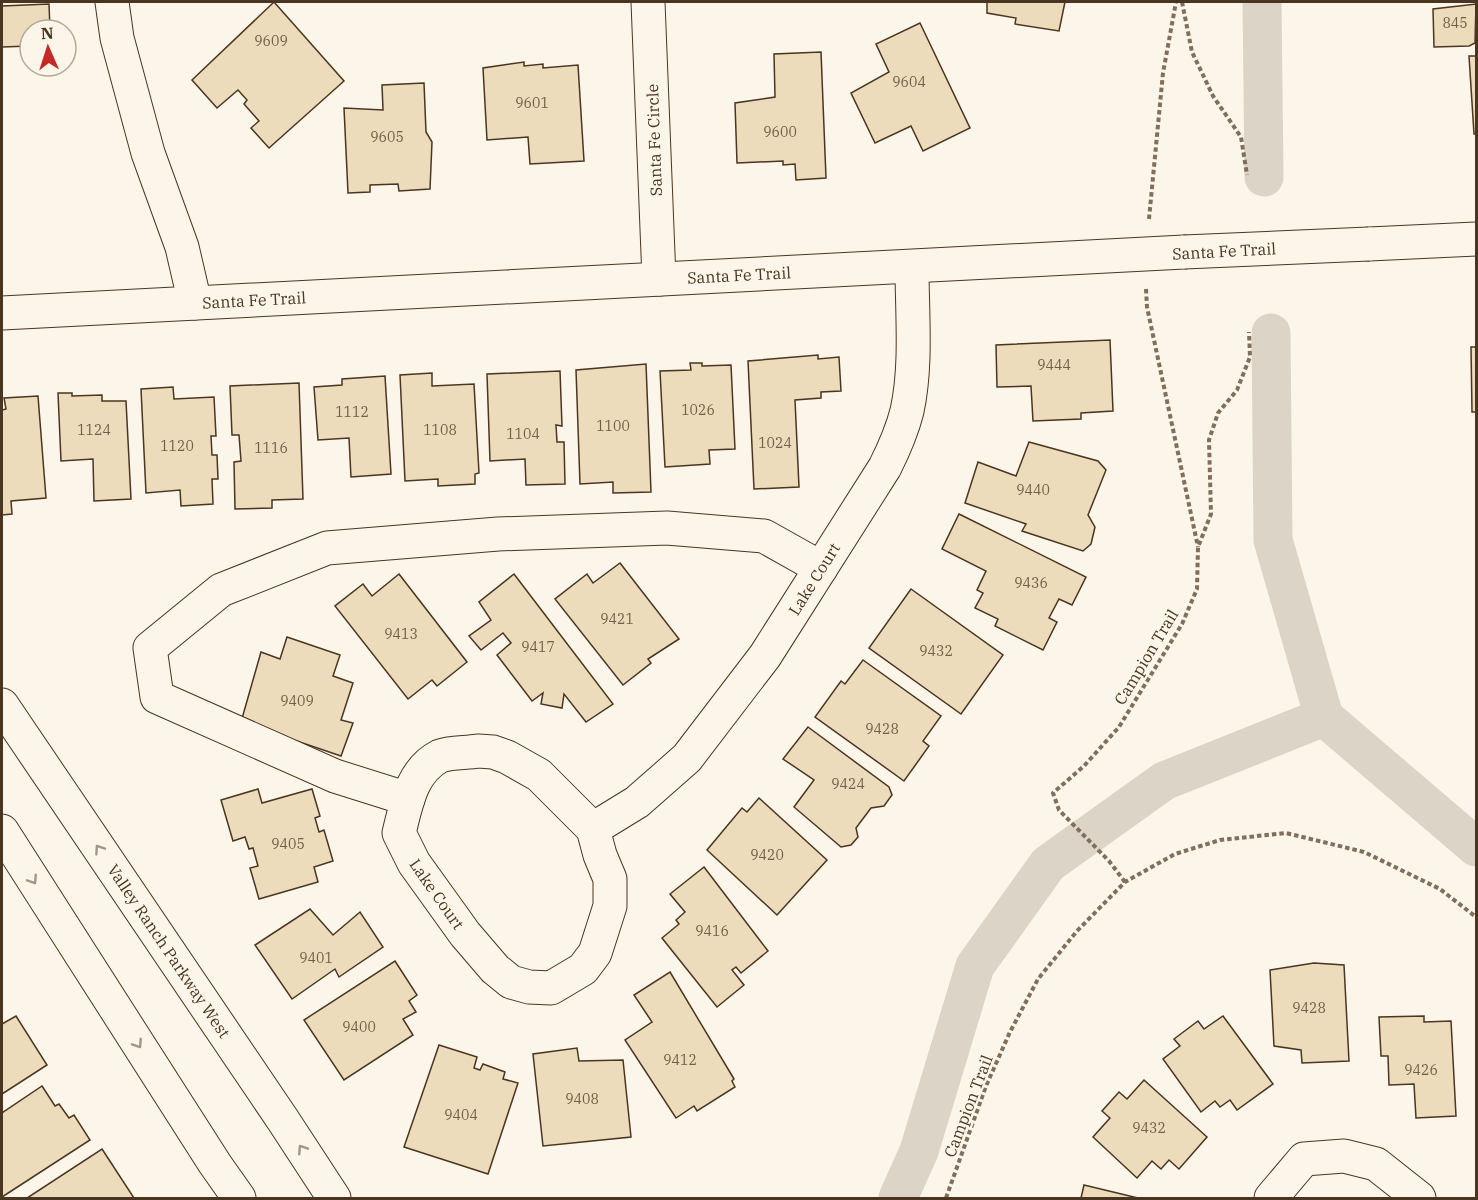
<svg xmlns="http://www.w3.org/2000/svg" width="1478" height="1200" viewBox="0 0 1478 1200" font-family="'IBM Plex Serif',serif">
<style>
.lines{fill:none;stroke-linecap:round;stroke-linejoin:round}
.canal{stroke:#dcd4c6;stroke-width:39}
.building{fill:#ecdcbc;stroke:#4a3520;stroke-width:1.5}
.minor-casing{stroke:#4a3520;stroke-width:35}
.major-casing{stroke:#4a3520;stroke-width:35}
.path{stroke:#7f6f5c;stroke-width:4;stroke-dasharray:4.5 3;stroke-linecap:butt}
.minor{stroke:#fbf6e9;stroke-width:33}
.major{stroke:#fbf6e9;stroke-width:33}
.minor-bridge-casing{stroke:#4a3520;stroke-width:35;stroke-linecap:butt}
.minor-bridge{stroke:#fbf6e9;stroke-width:33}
.oneway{stroke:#a29684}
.labels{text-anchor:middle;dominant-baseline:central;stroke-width:4.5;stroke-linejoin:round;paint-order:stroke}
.number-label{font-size:14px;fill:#725f47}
.street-label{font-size:16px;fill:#4a3520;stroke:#fbf6e9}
</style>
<rect width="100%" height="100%" fill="#fbf6e9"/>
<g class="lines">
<!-- canal -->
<g class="canal">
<path d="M1262,2L1264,177"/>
<path d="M1271,333L1273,540L1324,717L1476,847"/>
<path d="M898,1198L919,1151L975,966L1048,864L1164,781L1324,717"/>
</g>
</g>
<!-- building -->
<g class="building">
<path d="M274,2L344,81L269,148L251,128L259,121L244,104L247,100L238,90L217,108L192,80Z"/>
<path d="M987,2H1065L1059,31L1015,24L1016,18L987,13Z"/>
<path d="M49,4L50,30H30V46L2,47V6Z"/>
<path d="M1476,4L1475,43L1469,46L1434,47L1433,9Z"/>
<path d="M920,23L970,128L923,151L911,126L875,143L851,93L889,72L876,44Z"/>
<path d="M821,52L826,178L796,180L795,164L783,165V161L737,163L735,103L775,97L774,54Z"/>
<path d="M1469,56H1476V134H1474Z"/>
<path d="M524,62V66L543,64V68L578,65L584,161L530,164L528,137L487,140L483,68Z"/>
<path d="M424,83L426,132L432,142L430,189L399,191L398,184L370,185V192L348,193L344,108L383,110L382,85Z"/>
<path d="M1110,340L1113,411L1081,413V419L1033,421L1031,386L997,387L996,345Z"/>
<path d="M1471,347H1476V412H1472Z"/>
<path d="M818,355V359L839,357L841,391L821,392V398L795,400L799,487L754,489L748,361Z"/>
<path d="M690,363H702V366L731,365L735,449L709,450L710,464L665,467L660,371L691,370Z"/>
<path d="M646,364L651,492L613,493V482L580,484L576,370Z"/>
<path d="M560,371L562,426L556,425L557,442H564L565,484L526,485L525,459L490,461L487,374Z"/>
<path d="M432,373V386L474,384L479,473L475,474V484L438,486V479L405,481L400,375Z"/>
<path d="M385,376L391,474L351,477L349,438L318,440L314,387L342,385V379Z"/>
<path d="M299,383L303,499L272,500V508L235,509L234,462L241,461L239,435H232L230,386Z"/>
<path d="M173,387L174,399L214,397L216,436H211L212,455H217L218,479H212L213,504L181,506L180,490L146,493L141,389Z"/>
<path d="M58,393H72V396L102,395V401H126L131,499L94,501L93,459L61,461Z"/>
<path d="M38,396L46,498L11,501L12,514L2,515V410L6,409L4,398Z"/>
<path d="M1029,442L1098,461L1106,470L1088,515L1095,527L1091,544L1083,551L1022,531L1026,524L965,503L978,462L1016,476Z"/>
<path d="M959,514L1086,577L1072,605L1059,599L1049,618L1057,622L1043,650L995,626L998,619L975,608L983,593L977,590L986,571L942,549Z"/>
<path d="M620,563L679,639L648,659L651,663L623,685L555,599L587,574L593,583Z"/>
<path d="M399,574L467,662L437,686L432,680L408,699L335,606L363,584L372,596Z"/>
<path d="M514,574L613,704L586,722L564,694L562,708L541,704L543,693L532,701L497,655L511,643L503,633L481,650L469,636L491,620L479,602Z"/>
<path d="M911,589L1003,655L961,714L869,648Z"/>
<path d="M287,637L340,655L333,676L353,683L341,720L353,723L341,756L241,722L261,652L280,659Z"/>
<path d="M863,660L941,716L923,741L929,746L904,781L815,717L841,681L845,684Z"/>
<path d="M808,727L889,787L892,795L884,806L871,808L856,828L858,837L851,845L841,847L794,807L814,780L783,759Z"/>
<path d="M258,789L262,803L312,789L320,816L315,818L319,832L324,830L333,861L314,867L318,882L259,899L250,868L258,866L253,848L249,849L245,837L233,841L221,800Z"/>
<path d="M759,798L827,860L777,915L707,850L742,808L747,812Z"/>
<path d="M704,867L768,951L741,973L736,967L732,970L744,985L717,1007L662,938L679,924L676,920L685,912L670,894Z"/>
<path d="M310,909L333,935L360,912L383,947L339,977L335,969L292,999L255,945Z"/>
<path d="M395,961L417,995L409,1001L416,1012L403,1019L413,1035L344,1080L304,1020Z"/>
<path d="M1314,963L1344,965L1349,1061L1302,1063L1301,1050L1274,1046L1270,970Z"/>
<path d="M670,972L734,1079L732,1081L735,1087L697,1111L694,1106L676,1118L625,1040L652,1022L634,995Z"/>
<path d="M16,1016L47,1065L2,1094V1024Z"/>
<path d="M1223,1016L1273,1084L1237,1110L1230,1100L1220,1107L1215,1101L1201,1112L1163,1059L1180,1046L1174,1039L1198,1021L1204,1029Z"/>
<path d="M1424,1016V1022L1451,1021L1456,1116L1416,1118L1414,1084L1389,1085L1388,1056H1381L1379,1017Z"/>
<path d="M439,1045L477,1057L474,1068L480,1070L483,1064L505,1072L503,1079L518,1083L488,1174L404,1147Z"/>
<path d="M577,1048L579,1061L623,1060L631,1137L543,1146L533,1054Z"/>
<path d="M1144,1080L1207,1137L1179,1169L1169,1160L1161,1169L1152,1161L1137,1178L1093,1137L1110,1118L1102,1111L1119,1092L1127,1099Z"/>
<path d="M42,1086L55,1106L59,1104L69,1118L74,1115L90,1140L2,1197V1113Z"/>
<path d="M102,1149L134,1198H27Z"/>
<path d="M1084,1185L1138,1198H1081Z"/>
</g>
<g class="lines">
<!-- minor casing -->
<g class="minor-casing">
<g id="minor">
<path d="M112,2L117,38L148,153L182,247L195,303"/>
<path d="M648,2L659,279"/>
<path d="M1369,244L1476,239"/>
<path d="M2,313L1184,252"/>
<path d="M478,751L493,752L507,757L539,775L593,829L600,855L610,879V906L595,953L583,969L551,988L529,987L511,982L495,969L465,934L414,863L399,833C406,805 411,771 440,756C450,752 467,753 478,751Z"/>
<path d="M408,799L335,776L157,697L150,648L221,590L327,548L498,534L667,528L764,536L821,568"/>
<path d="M593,829L637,802L687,758L765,656L885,467C894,449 902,431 907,411C917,365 912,314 912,267"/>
<path d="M1271,1198L1304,1159L1344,1156L1376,1164L1419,1198"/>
</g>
</g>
<!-- major casing -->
<g class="major-casing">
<g id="major">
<path d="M2,705L283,1120L334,1198"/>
<path d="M2,831L215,1164L239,1198"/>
</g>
</g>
<!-- path -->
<g class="path">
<path d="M1182,2L1192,52L1213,96L1241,137L1247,175"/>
<path d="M1149,219L1163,73L1176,2"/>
<path d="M1146,289L1147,307L1198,547"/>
<path d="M1125,882L1109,861L1059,810L1053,793L1084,766L1119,727L1182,624L1197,589L1198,547L1211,514L1209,440L1218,413L1237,390L1250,357L1249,332"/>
<path d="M946,1198L986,1086L1010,1032L1038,979L1077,931L1125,882L1175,854L1220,840L1286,833L1364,852L1440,889L1476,917"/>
</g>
<!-- minor -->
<use href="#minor" class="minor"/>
<!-- major -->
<use href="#major" class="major"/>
<!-- minor-bridge casing -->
<g class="minor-bridge-casing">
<path id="minor-bridge" d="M1184,252L1369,244"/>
</g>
<!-- minor-bridge -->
<use href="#minor-bridge" class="minor-bridge"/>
</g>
<!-- one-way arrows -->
<defs><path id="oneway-chevron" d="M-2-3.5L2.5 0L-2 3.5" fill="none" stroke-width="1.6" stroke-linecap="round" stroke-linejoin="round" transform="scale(1.5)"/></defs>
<g class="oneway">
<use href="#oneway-chevron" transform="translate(99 849) rotate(-124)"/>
<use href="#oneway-chevron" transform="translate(33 880) rotate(57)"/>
<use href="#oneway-chevron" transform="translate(138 1044) rotate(57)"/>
<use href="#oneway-chevron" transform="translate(302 1149) rotate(-123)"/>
</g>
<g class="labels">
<!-- number labels -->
<g class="number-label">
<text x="1455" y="23">845</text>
<text x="271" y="41">9609</text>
<text x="909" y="82">9604</text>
<text x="532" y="103">9601</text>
<text x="780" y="132">9600</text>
<text x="387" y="137">9605</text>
<text x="1054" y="365">9444</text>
<text x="698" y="410">1026</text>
<text x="352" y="412">1112</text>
<text x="613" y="426">1100</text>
<text x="94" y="430">1124</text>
<text x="440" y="430">1108</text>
<text x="523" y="434">1104</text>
<text x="775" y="443">1024</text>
<text x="177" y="446">1120</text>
<text x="271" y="448">1116</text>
<text x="1033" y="490">9440</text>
<text x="1031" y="583">9436</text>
<text x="617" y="619">9421</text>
<text x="401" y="634">9413</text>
<text x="538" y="647">9417</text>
<text x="936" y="651">9432</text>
<text x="297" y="701">9409</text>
<text x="882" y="729">9428</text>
<text x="848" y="784">9424</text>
<text x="288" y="844">9405</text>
<text x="767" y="855">9420</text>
<text x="712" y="931">9416</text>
<text x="316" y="958">9401</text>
<text x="1309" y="1008">9428</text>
<text x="359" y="1027">9400</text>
<text x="680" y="1060">9412</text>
<text x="1421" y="1070">9426</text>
<text x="582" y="1099">9408</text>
<text x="461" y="1115">9404</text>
<text x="1149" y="1128">9432</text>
</g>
<!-- street labels -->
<g class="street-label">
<text transform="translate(654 140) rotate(-92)">Santa Fe Circle</text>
<text transform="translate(1224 251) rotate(-3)">Santa Fe Trail</text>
<text transform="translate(739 275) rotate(-3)">Santa Fe Trail</text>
<text transform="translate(254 300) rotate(-3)">Santa Fe Trail</text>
<text transform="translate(814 579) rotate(-58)">Lake Court</text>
<text transform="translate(1146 657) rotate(-59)">Campion Trail</text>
<text transform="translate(437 894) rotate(55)">Lake Court</text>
<text transform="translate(169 951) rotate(56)">Valley Ranch Parkway West</text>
<text transform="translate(968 1106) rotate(-69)">Campion Trail</text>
</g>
</g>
<!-- border -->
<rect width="1478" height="1200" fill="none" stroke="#4a3520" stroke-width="6"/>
<!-- north arrow -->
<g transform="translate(48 48) rotate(357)"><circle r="28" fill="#fbf6e9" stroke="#b4a999" stroke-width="1.5"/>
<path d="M0-4.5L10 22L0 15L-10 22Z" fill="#c62828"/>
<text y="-9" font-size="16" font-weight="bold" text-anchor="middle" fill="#4a3520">N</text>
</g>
</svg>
